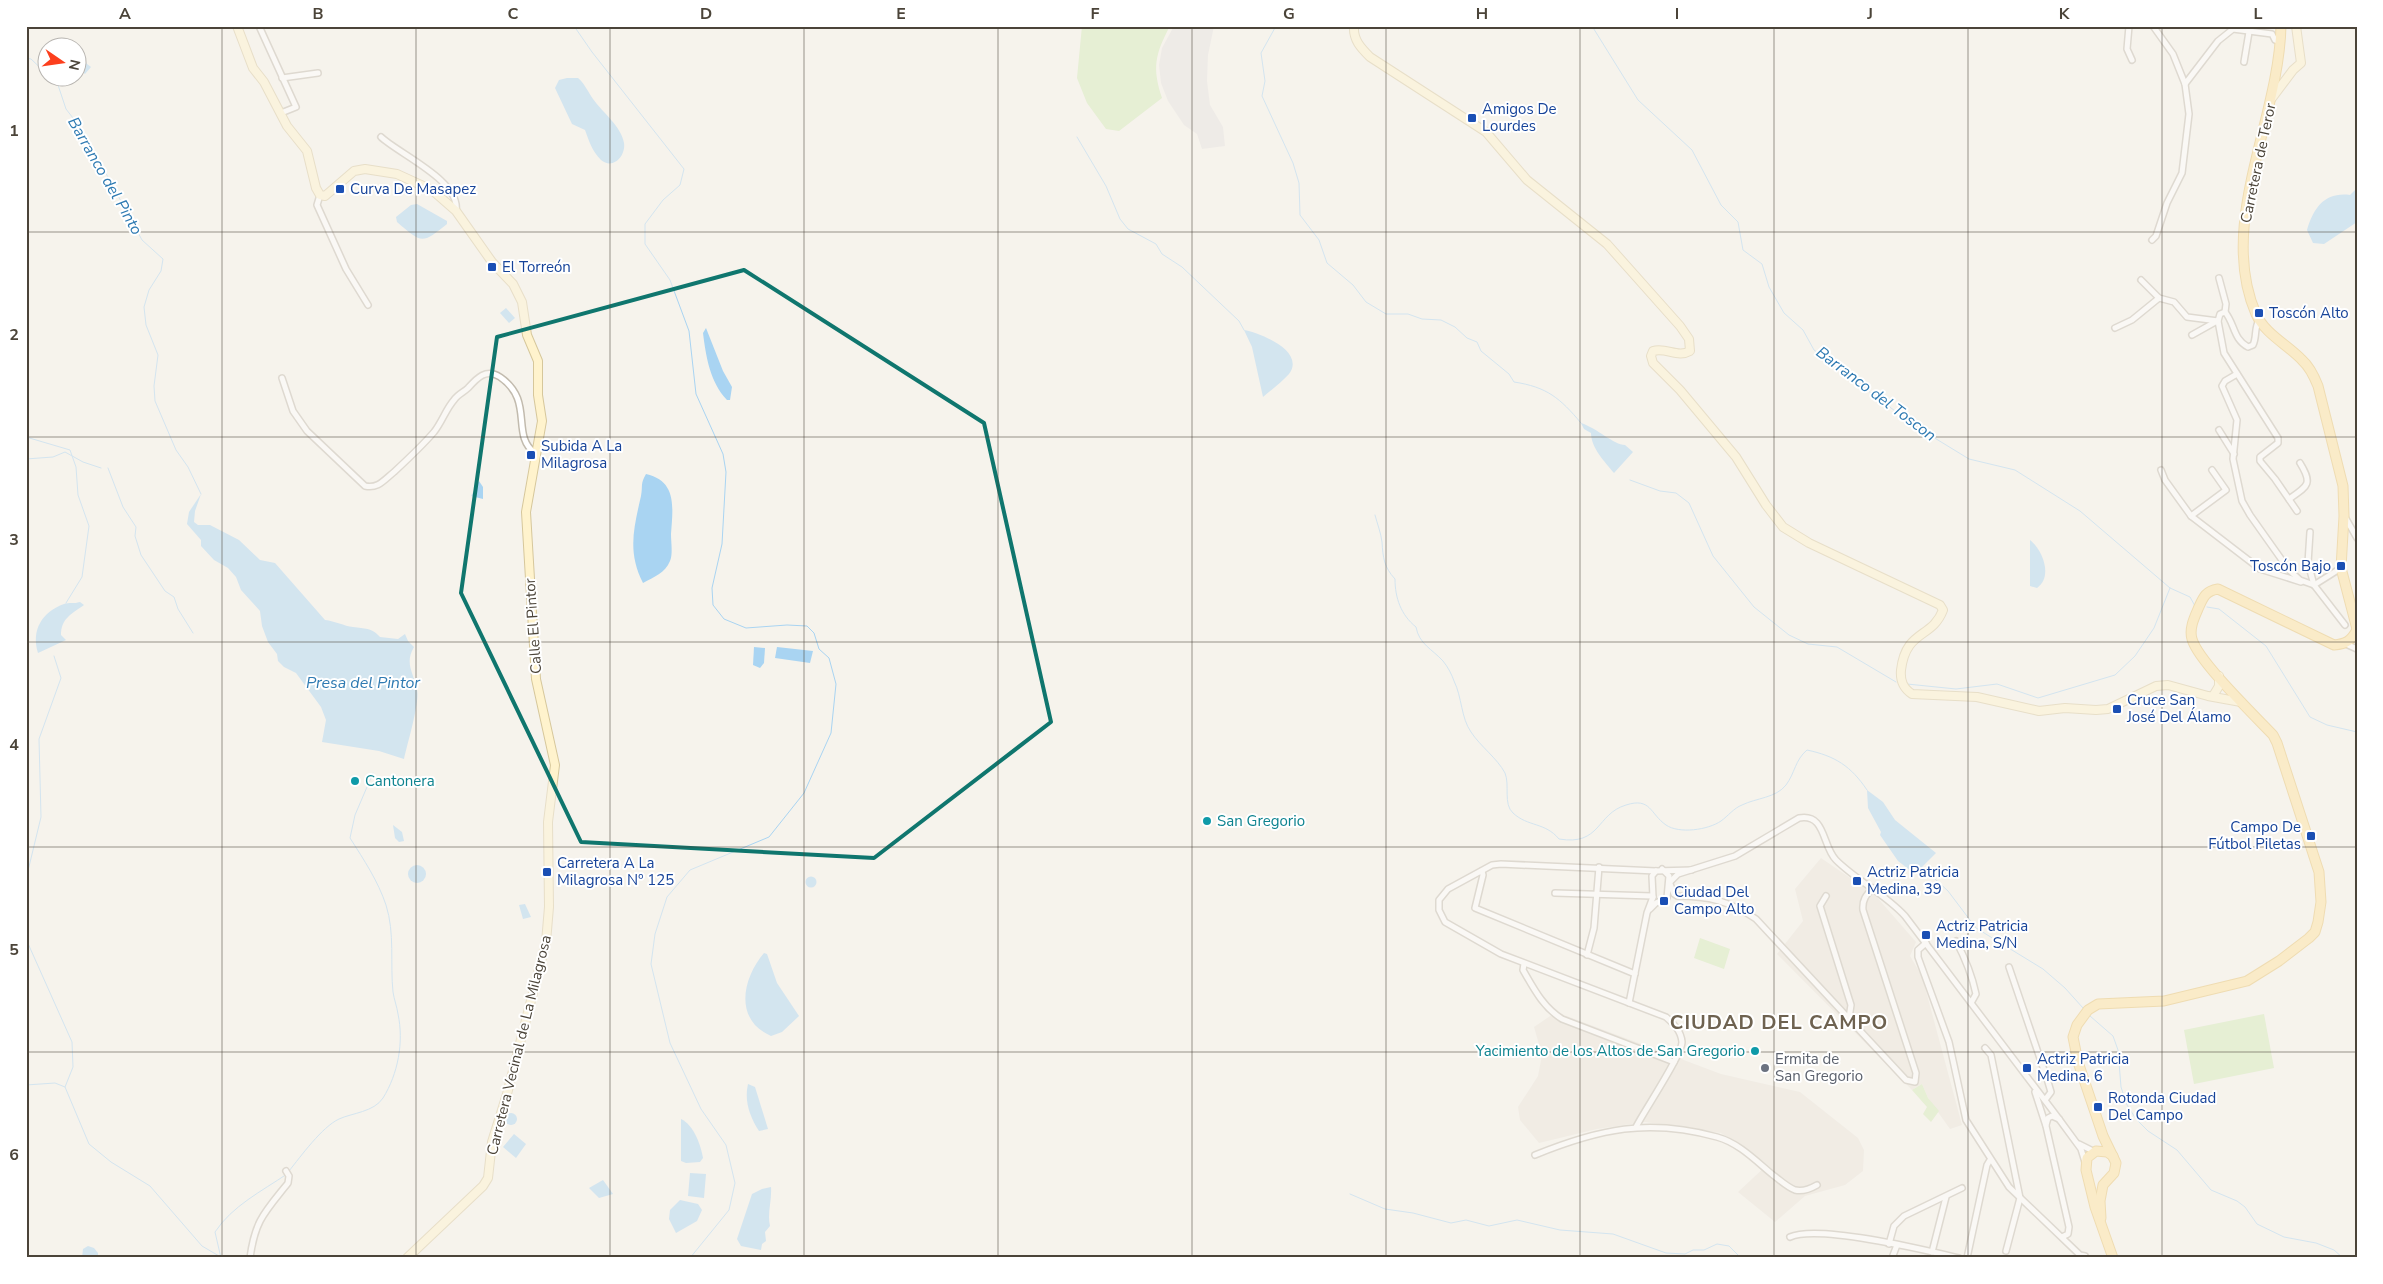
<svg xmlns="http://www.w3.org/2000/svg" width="2383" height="1284" viewBox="0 0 2383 1284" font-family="'Nunito Sans',sans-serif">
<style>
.residential{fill:#eae5da}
.green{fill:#d2eab5}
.parking{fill:#e5e3e0}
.water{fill:#a9d4f2}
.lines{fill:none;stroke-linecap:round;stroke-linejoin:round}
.stream{stroke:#a9d4f2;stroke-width:1}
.street-casing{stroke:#c2bbae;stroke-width:8}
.secondary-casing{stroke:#d6c79b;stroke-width:10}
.primary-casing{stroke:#e6c16a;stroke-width:11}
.street{stroke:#fff;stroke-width:5}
.secondary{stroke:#fff3cd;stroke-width:8}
.primary{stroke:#ffe39c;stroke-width:9}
.marked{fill:none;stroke:#0f766e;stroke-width:4;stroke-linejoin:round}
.grid{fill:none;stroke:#4b4439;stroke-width:1;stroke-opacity:0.55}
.transit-dot{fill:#1a4fb4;stroke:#fff;stroke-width:2}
.culture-dot{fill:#0f9aa8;stroke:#fff;stroke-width:2}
.worship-dot{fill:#6b7280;stroke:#fff;stroke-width:2}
.labels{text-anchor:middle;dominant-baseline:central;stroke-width:4;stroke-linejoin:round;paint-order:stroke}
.transit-label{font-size:15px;fill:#164399;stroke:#fff;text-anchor:start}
.street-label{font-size:15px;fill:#4b4439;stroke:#fff}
.culture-label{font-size:15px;fill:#0d838f;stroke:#fff;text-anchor:start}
.worship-label{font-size:15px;fill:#5b616d;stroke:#fff;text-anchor:start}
.water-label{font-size:16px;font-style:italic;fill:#2e7ab2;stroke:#fff}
.district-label{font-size:20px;font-weight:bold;letter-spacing:1px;fill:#6e6250;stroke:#fff}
.neatline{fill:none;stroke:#4b4439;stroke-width:2}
.grid-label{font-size:16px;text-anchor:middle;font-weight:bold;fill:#4b4439}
</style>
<rect width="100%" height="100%" fill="#f6f3ec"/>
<!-- residential -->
<g class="residential">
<path d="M1821,858L1875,895L1916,942L1910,956L1922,976L1962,1125L1950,1129L1928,1098L1922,1084L1912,1090L1777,954L1803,921L1795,889Z"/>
<path d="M1556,1012L1721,1074L1800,1092L1858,1138L1864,1150L1863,1171L1845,1185L1805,1196L1775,1222L1738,1192L1767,1165L1721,1133L1645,1122L1597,1129L1539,1143L1520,1120L1518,1107L1538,1076L1542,1055L1534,1027Z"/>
</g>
<!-- green -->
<g class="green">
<path d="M1082,26H1170C1155,54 1152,68 1162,98L1119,131L1106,129L1087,103L1077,78Z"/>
<path d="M1700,938L1730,949L1724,969L1694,958Z"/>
<path d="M2264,1014L2274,1068L2194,1084L2184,1030Z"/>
<path d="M1922,1084L1928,1098L1939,1111L1931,1122L1923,1114L1927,1107L1912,1090Z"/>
</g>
<!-- parking -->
<path class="parking" d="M1174,26H1214L1208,55L1207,81L1210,105L1223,127L1225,146L1202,149L1197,134L1184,125L1168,101L1161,83L1159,65L1162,48Z"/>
<!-- water -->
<g class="water">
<path d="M78,57L91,67L85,74L78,68Z"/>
<path d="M567,78H578C585,84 588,92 593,99C603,113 621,126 624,143C626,156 613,170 601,160C592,151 589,141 585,130L572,124L555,88L559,80Z"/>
<path d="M2357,188V222L2324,244L2313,243L2307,230C2314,207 2325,192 2350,195Z"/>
<path d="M417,204L447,221V224C421,245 422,243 397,222L396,217L411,205Z"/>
<path d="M506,308L515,318L509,323L500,313Z"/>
<path d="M706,328L723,371L732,387L730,400H727C710,382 706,357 703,333Z"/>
<path d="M1244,330C1260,333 1306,351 1289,374C1282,382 1271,390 1263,397L1252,347Z"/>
<path d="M1581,423C1597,428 1614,445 1625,445L1633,452L1614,473C1605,462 1591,448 1591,433L1584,429Z"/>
<path d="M646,474C677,481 673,507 671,534C671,542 673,554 670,561C665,573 654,577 643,583C627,552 634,527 641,496C643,486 640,484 646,474Z"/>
<path d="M479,481L483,487V499L471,496Z"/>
<path d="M201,494L195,511L194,522L198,525H210L239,540L260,560L275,563L325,620C335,621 344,626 353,627C365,629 371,627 380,637L398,639L405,634L408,641L414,647C404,664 414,673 417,690C420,702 407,745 404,759L379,751L322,742L326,720L321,707L296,673L284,667L278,661L277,654L268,642L262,626L260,611L241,590L236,577L228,568L214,560L201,546V540L187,524L189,512Z"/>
<path d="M2030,540C2043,550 2053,577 2037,588L2030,586Z"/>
<path d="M80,602L84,605C71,614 61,619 61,635L66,640L38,653C31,630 42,612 64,604C69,602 74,604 80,602Z"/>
<path d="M754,647L765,648L764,663L760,668L753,665Z"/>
<path d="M777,647L813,651L810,663L775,658Z"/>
<path d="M1867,790L1883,802L1895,820L1936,853L1915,874L1898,861L1880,835L1881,832L1868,808Z"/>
<path d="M393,825L402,832L404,841L399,842L395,838Z"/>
<circle cx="417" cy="874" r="9"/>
<circle cx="811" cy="882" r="5.5"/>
<path d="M525,904L531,917L523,919L519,905Z"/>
<path d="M764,953L767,954L777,983L799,1016L782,1032L771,1036C734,1020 742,979 764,953Z"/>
<path d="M748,1084L755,1087L768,1129L759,1131C750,1117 744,1101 748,1084Z"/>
<circle cx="511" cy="1119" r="6"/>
<path d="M681,1119C694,1125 701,1146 703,1158L700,1162L686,1163L681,1161Z"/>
<path d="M514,1134L526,1144L516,1158L503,1147Z"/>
<path d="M690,1173L706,1174L704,1198L688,1196Z"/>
<path d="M603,1180L613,1194L599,1198L589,1188Z"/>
<path d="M771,1187C772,1201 767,1213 770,1226L765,1232L766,1241L762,1244L761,1250L741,1246L737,1239L752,1194L762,1189Z"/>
<path d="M680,1200L698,1204L702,1210L697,1221L676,1233L669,1219L670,1210Z"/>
<path d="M88,1246L94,1248L98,1253V1258H82L83,1249Z"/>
</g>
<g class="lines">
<!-- stream -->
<g class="stream">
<path d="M574,26L592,52L684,169L680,185L663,200L645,224V244L670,280L689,331L696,394L723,454L726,472L722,544L712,588L713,605L724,619L746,628L787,625L807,626L814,633L819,649L829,658L836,684L831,733L804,793L769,837L690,870L667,897L655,934L651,964L670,1043L701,1109L726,1145L735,1183L729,1210L690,1258"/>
<path d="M1276,26L1261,53L1265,81L1262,96L1293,163L1299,183L1300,215L1319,240L1327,263L1353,285L1366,302L1386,314H1408L1422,319L1441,320L1455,327L1467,338L1477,342L1481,351L1509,374L1514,382C1547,387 1560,398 1581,423"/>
<path d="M1592,26L1638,100L1692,150L1721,205L1738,222L1743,250L1762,264L1769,287L1784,313L1803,330L1814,350L1915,426L1969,459L2015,470L2080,511L2170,588L2190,597L2195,606"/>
<path d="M26,58L31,59L48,75"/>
<path d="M50,78L58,85L66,109L83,131L142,240L163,259L161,271L149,290L144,307L146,325L158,355L154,386L155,401L176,450L188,467L201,494"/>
<path d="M1077,137L1106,186L1120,219L1128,229L1156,244L1162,254L1182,267L1239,321L1244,330"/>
<path d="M26,437L70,450L76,467L78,495L89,526L82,577L66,603"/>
<path d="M26,459L53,457L65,452L83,462L101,468"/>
<path d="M108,468L123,507L136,527L135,536L141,555L165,591L174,597L178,609L193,633"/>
<path d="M1630,480L1660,491L1676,493L1689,503L1713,556L1754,607L1789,635L1808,644L1837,647L1896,682"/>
<path d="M1375,515C1377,523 1381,533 1382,542C1383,558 1384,567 1395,579C1395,598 1401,615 1416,627C1419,644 1432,649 1443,661C1448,667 1452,675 1454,681C1462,697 1461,718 1471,732C1480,746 1497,758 1505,773C1510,785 1503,804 1513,813C1528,827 1545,822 1559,839C1601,846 1596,814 1626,805C1651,797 1650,814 1666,825C1679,834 1708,830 1721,821C1728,816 1734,808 1742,805C1756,798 1776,798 1786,785C1795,773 1795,760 1807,750C1835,756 1851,766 1867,790"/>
<path d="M2207,607L2219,609L2266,646L2310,717L2327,725L2357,732"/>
<path d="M1907,684L1956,689L1997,684L2038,698L2115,675L2135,656L2154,628L2170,588"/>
<path d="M1934,878L1948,891L1976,928L2043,969L2065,988L2083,1008"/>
<path d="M26,879L41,817L39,739L61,678L54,656"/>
<path d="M26,939L72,1042L73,1067L65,1087L89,1144L111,1162L150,1186L202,1246L219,1256"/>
<path d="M2090,1016L2113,1036L2118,1050L2121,1087L2127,1105L2136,1119L2148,1131L2177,1150L2211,1190L2237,1201L2245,1207L2257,1224L2284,1237L2316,1243L2334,1250L2343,1258"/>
<path d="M26,1085L55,1083L65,1087"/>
<path d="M289,1171C301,1156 322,1127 339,1119C352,1113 374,1112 383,1098C398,1074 404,1042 398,1014C397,1007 394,999 393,992C390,964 395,933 386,905C378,881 364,860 350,838L355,815L373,773"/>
<path d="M1350,1194L1385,1209L1413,1213L1451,1223L1466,1220L1489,1226L1517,1220L1560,1230L1613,1234L1666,1253L1685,1254L1693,1250H1704L1717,1244L1729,1246L1741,1258"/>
<path d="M221,1258L215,1232C232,1206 262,1191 287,1174"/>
</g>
<!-- street casing -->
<g class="street-casing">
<g id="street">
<path d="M259,26L296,107L281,113"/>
<path d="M2129,26L2127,49L2132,60"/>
<path d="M2153,26L2173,54L2185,84L2218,41L2233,29L2272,34L2275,40L2280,42"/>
<path d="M2244,62L2250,26"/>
<path d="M282,78L318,73"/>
<path d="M381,137C399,154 461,181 456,211"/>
<path d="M320,195L317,205L346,269L368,305"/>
<path d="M2152,240L2156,236L2167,203L2182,173L2189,114L2185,84"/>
<path d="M2219,278L2226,304L2225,312"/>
<path d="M2141,280L2159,298L2174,302L2187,317L2218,321"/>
<path d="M2259,320C2254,328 2257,337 2253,345L2248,347C2233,339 2235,324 2225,312L2220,314L2218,321L2224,353L2278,438V443L2260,457V461L2275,479L2297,511"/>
<path d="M2115,328L2132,320L2159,298"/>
<path d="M2192,335L2217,321"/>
<path d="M2237,374L2225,381L2222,386L2237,420L2233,459L2242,501L2250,515L2289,570L2300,580L2314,585"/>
<path d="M282,378L293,411L307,431L365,486C378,489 384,480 394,472C408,459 421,447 434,432C442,422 446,409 454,400C458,394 464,392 468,388C477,378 486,368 500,377C535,401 510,435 535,453"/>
<path d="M2219,430L2234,454"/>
<path d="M2161,470L2165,480L2191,516L2260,569L2301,582"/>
<path d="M2289,499C2308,486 2313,484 2300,463"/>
<path d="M2191,516L2226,490L2212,470"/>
<path d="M2345,517L2357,538"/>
<path d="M2310,532L2308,563L2314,585L2345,625"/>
<path d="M2314,585L2341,568"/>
<path d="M2346,644L2357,649"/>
<path d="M1482,871L1483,875L1475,908L1635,974"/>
<path d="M1670,882L1678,874L1735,856L1799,818C1826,813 1822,846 1836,860C1857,881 1885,894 1905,916L2059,1119L2081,1149L2085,1162"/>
<path d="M1670,884L1674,894L1677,896C1708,896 1730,901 1756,919L1906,1080L1915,1082L1916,1073L1863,910C1862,900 1866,895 1873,888"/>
<path d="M1555,893L1652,896"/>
<path d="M1826,896L1820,906L1851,1005L1849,1018"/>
<path d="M1653,897L1652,876L1656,871"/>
<path d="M1650,909L1656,903L1667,898L1669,876L1662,869"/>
<path d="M1956,941C1965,958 1972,975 1976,994L1971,1003"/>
<path d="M1926,943L1918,950V957L1949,1042L1966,1120L2009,1187L2080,1255L2085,1256"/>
<path d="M1587,955L1594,928L1599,867"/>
<path d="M1524,964L1523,970C1534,989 1543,1007 1562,1019L1674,1062"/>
<path d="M2009,967L2048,1082L2051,1092L2045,1100"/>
<path d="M1629,1003L1647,913L1653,897"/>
<path d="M1985,1048L1991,1055L2020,1198L2006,1251"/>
<path d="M2035,1092L2046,1126L2069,1227L2068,1234L2062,1237"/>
<path d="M2046,1125L2048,1118L2052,1116L2059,1119"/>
<path d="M1636,1127C1644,1111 1682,1055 1682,1042C1681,1031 1674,1024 1666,1017L1501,954L1445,922L1439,910V900L1448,889L1492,865L1501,864L1656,871L1692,870"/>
<path d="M2079,1144L2095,1152"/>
<path d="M1535,1155C1599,1129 1648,1118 1717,1137C1739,1143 1756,1161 1773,1175C1780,1180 1787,1187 1795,1190C1803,1192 1810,1189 1817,1185"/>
<path d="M1790,1237C1818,1224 1925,1250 1959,1258"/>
<path d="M1889,1244L1894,1226L1904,1216L1962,1188"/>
<path d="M1932,1252L1946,1197"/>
<path d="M250,1258C255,1220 265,1212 288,1183L289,1176L286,1171"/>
<path d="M1892,1258L1897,1245"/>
<path d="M1967,1258L1987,1165L1990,1160"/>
</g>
</g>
<!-- secondary casing -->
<g class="secondary-casing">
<g id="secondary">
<path d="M237,26L253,68L264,82L287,126L307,151L316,188L320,195L325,196L354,171L365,169L397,174L432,190L456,211L492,262L513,284L522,302L527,335L538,361V395L542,421L526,512L536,679L555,765L548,822L549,907L546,942L507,1094L492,1142L488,1178L483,1186L407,1258"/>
<path d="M1354,26C1353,40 1361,48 1370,57L1486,132L1527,180L1607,244L1680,326L1689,339L1690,351C1678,358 1666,347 1653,351L1651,356L1653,363L1680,390L1736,457L1766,505L1783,527L1809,543L1940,605L1943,610C1932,639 1906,629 1901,670C1900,681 1903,688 1912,694L1977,697L2039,711L2065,708L2096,710L2108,709L2156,686L2168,685L2208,696L2241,702"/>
<path d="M2272,98L2293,70L2301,63L2296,26"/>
<path d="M2213,696L2219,686V676"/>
</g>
</g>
<!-- primary casing -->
<g class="primary-casing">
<g id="primary">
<path d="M2281,26C2279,120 2217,224 2256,314C2265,334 2288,345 2302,360C2310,367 2314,376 2318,386L2343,486L2344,516L2341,568L2357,629"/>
<path d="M2113,1156L2107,1152L2096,1151L2087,1158L2086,1170L2095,1207L2113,1258"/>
<path d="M2101,1218L2100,1201L2103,1185L2114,1173L2116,1163L2103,1136L2078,1062L2073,1037L2077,1025L2088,1010L2098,1004L2164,1001L2247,981L2279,961L2309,938L2315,932L2318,922L2321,902L2319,872L2277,743L2273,735C2255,716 2198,661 2192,639C2189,629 2194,618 2198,609C2203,598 2205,591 2218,589L2334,645C2346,644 2351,641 2357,630"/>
</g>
</g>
<!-- street -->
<use href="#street" class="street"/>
<!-- secondary -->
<use href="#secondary" class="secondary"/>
<!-- primary -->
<use href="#primary" class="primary"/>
</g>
<!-- marked area -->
<path d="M0 0H2383V1284H0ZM744,270L984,423L1051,722L874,858L581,842L461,593L497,337Z" fill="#f6f3ec" fill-opacity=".55" fill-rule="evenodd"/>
<path class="marked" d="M744,270L984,423L1051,722L874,858L581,842L461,593L497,337Z"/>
<!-- grid -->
<path class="grid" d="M222,26V1258M416,26V1258M610,26V1258M804,26V1258M998,26V1258M1192,26V1258M1386,26V1258M1580,26V1258M1774,26V1258M1968,26V1258M2162,26V1258M26,232H2357M26,437H2357M26,642H2357M26,847H2357M26,1052H2357"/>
<!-- markers -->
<g class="transit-dot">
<rect x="1467" y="113" width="10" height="10" rx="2.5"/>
<rect x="335" y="184" width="10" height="10" rx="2.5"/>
<rect x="487" y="262" width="10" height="10" rx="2.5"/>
<rect x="2254" y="308" width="10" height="10" rx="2.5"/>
<rect x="526" y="450" width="10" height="10" rx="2.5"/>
<rect x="2336" y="561" width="10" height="10" rx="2.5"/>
<rect x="2112" y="704" width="10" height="10" rx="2.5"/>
<rect x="2306" y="831" width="10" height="10" rx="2.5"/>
<rect x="542" y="867" width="10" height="10" rx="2.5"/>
<rect x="1852" y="876" width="10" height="10" rx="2.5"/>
<rect x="1659" y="896" width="10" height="10" rx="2.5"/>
<rect x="1921" y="930" width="10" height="10" rx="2.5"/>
<rect x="2022" y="1063" width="10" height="10" rx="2.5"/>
<rect x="2093" y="1102" width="10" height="10" rx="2.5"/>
</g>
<g class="culture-dot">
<circle cx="355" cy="781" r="5"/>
<circle cx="1207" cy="821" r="5"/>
<circle cx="1755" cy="1051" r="5"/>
</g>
<circle class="worship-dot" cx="1765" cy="1068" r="5"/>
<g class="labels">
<!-- transit labels -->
<g class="transit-label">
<text x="1482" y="109">Amigos De<tspan x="1482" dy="17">Lourdes</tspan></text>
<text x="350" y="189">Curva De Masapez</text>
<text x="502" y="267">El Torreón</text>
<text x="2269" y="313">Toscón Alto</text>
<text x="541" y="446">Subida A La<tspan x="541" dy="17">Milagrosa</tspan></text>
<text x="2331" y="566" text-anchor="end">Toscón Bajo</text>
<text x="2127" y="700">Cruce San<tspan x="2127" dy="17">José Del Álamo</tspan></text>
<text x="2301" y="827" text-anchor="end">Campo De<tspan x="2301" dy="17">Fútbol Piletas</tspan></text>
<text x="557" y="863">Carretera A La<tspan x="557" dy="17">Milagrosa Nº 125</tspan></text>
<text x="1867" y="872">Actriz Patricia<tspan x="1867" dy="17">Medina, 39</tspan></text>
<text x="1674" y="892">Ciudad Del<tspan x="1674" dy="17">Campo Alto</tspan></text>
<text x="1936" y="926">Actriz Patricia<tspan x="1936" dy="17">Medina, S/N</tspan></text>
<text x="2037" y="1059">Actriz Patricia<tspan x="2037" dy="17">Medina, 6</tspan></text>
<text x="2108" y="1098">Rotonda Ciudad<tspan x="2108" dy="17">Del Campo</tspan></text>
</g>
<!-- street labels -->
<g class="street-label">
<text transform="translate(2258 163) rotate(-78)">Carretera de Teror</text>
<text transform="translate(533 626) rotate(-94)">Calle El Pintor</text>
<text transform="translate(519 1045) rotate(-76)">Carretera Vecinal de La Milagrosa</text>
</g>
<!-- culture labels -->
<g class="culture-label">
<text x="365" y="781">Cantonera</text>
<text x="1217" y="821">San Gregorio</text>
<text x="1745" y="1051" text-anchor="end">Yacimiento de los Altos de San Gregorio</text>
</g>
<!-- worship labels -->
<g class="worship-label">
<text x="1775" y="1059">Ermita de<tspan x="1775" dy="17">San Gregorio</tspan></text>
</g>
<!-- water labels -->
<g class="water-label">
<text transform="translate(105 176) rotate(60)">Barranco del Pinto</text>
<text transform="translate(1876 394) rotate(37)">Barranco del Toscon</text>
<text x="363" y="683">Presa del Pintor</text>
</g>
<!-- district labels -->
<g class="district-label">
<text x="1779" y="1022">CIUDAD DEL CAMPO</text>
</g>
</g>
<!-- border -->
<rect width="2383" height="1284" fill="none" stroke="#ffffff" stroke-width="55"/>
<!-- north arrow -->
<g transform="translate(62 62) rotate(103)"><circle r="24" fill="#ffffff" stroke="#b7b4b0"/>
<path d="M0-4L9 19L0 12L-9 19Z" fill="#fc3f1d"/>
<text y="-8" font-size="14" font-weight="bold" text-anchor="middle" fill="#4b4439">N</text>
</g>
<rect x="28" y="28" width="2328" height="1228" class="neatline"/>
<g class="grid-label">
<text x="125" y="19">A</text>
<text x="318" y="19">B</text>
<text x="513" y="19">C</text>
<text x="706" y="19">D</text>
<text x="901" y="19">E</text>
<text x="1095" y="19">F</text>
<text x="1289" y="19">G</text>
<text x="1482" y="19">H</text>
<text x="1677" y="19">I</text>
<text x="1870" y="19">J</text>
<text x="2064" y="19">K</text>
<text x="2258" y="19">L</text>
<text x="14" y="136">1</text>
<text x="14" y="340">2</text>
<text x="14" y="545">3</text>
<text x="14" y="750">4</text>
<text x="14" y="955">5</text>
<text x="14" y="1160">6</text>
</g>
</svg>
